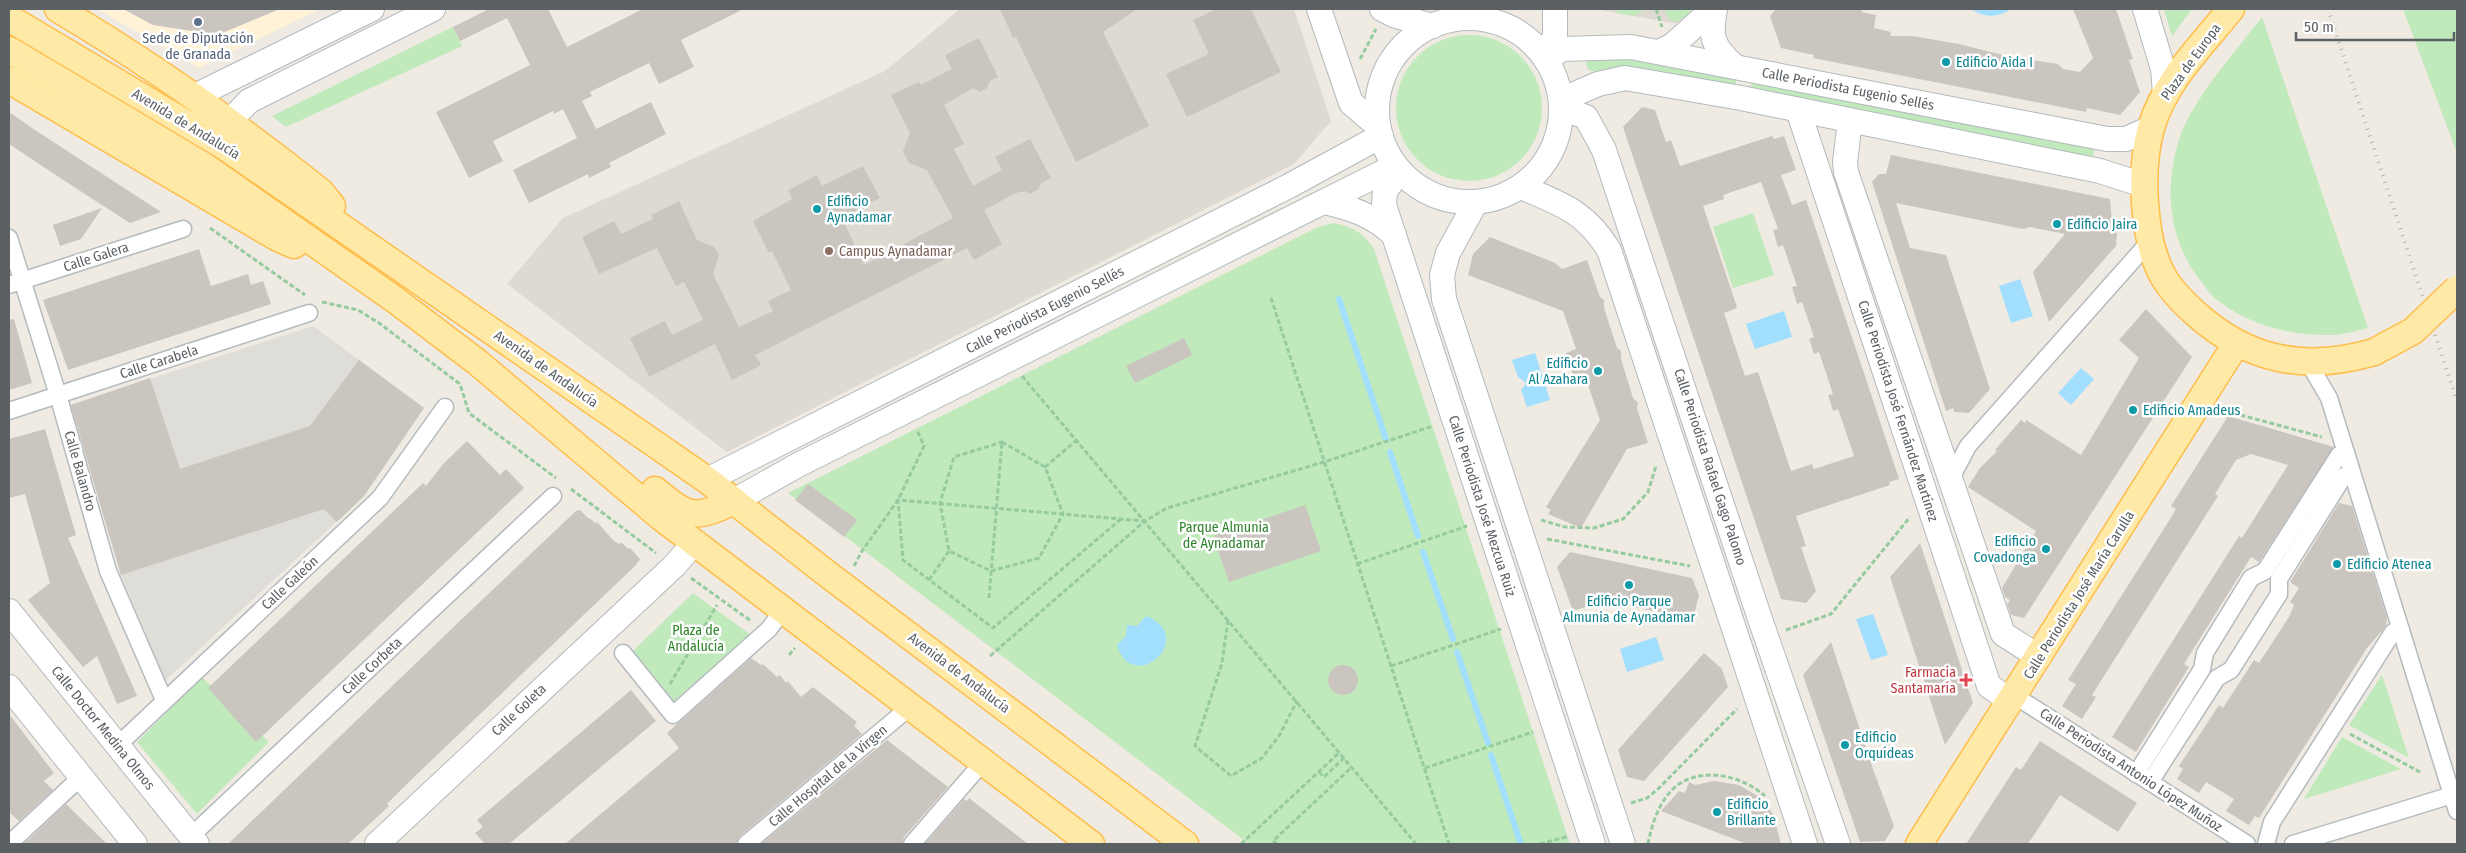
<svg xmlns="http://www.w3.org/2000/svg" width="2466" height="853" viewBox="0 0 2466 853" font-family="'Fira Sans Condensed',sans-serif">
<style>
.commercial{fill:#fff2d7}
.industrial{fill:#dfddd7}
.education{fill:#dfdad1}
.green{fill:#c0e9bc}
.water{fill:#a2dfff}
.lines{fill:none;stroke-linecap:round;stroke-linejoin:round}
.stream{stroke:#a2dfff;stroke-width:6}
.building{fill:#cac5bf;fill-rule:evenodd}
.street-casing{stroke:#b5babe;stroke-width:19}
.secondary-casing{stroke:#b4b9be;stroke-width:26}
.primary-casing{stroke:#ffbd4b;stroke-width:29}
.path{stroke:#95cb9f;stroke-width:3;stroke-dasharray:5 2.5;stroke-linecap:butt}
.street{stroke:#fff;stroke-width:16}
.secondary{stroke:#fff;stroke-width:24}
.primary{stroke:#ffe9a7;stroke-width:26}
.rail{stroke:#b4b5b6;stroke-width:4;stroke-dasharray:1 6;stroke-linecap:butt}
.primary-bridge-casing{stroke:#ffbd4b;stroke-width:29;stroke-linecap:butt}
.primary-bridge{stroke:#ffe9a7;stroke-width:26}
.service-dot{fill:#5c6f8a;stroke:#fff;stroke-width:2}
.culture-dot{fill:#0f9aa8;stroke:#fff;stroke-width:2}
.education-dot{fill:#8d6e63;stroke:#fff;stroke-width:2}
.health-dot{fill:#e0444e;stroke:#fff;stroke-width:2}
.labels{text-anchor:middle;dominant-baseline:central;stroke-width:5;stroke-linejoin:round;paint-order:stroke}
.service-label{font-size:14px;fill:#4e5e75;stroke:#fff}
.culture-label{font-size:14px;fill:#0d838f;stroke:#fff;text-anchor:start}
.street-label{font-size:14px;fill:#5b6065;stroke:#fff}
.education-label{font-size:14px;fill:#785e54;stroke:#fff;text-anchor:start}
.park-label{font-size:14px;fill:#2f832b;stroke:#fff}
.health-label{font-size:14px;fill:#be3a42;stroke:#fff;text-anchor:end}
</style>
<rect width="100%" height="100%" fill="#efebe2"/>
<!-- commercial -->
<path class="commercial" d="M97,9H320L199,68Z"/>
<!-- industrial -->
<path class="industrial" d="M313,326L424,408L364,496L165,681L121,575L70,405Z"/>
<!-- education -->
<g class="education">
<path d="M960,9H1294L1331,121L1294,164L727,452L507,284L563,218L885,71Z"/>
<path d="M1595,9H1692L1678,24Z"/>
</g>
<!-- green -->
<g class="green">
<path d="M1617,9H1642V11L1634,16L1616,13Z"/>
<path d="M1664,9H1692L1685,17L1676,22L1670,20Z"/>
<path d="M2164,9H2192L2172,36Z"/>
<path d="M2403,9H2457V153Z"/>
<path d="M2262,17L2368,328C2356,331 2343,335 2331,335C2290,336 2250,325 2217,300C2210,295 2205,286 2200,280C2169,240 2164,191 2178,143C2189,103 2236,51 2262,17Z"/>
<path d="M453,27L462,46L286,127L272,116Z"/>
<circle cx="1469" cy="108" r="73"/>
<path d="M1596,54L1737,74L1735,89C1703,82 1671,71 1639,68C1622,67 1604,75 1589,70L1586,64L1589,58Z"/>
<path d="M1753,77L2096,144L2092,160L1750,91Z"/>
<path d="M1753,213L1774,275L1733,288L1713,227Z"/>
<path d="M1333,223C1353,227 1363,232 1374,249L1570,844H1249L788,493L1316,228Z"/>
<path d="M693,593L751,635L673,705L631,653Z"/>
<path d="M2382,675L2409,758L2349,725Z"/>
<path d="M202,677L269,742L197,814L137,742Z"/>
<path d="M2342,737L2401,769L2304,799Z"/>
</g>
<!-- water -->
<g class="water">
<path d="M1971,9H2011C1998,18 1984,18 1971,9Z"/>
<path d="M2020,279L2033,316L2011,323L1999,286Z"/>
<path d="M1784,311L1792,337L1755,349L1746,324Z"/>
<path d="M1535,353L1550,400L1527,407L1521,390L1525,385V382L1518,377L1512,360Z"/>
<path d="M2081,368L2094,379L2071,405L2058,393Z"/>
<path d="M1873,614L1888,655L1871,660L1856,619Z"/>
<path d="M1146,616C1199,637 1133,697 1117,645L1126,636L1127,625L1137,626Z"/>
<path d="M1656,637L1664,660L1627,672L1620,649Z"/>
</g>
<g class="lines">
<!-- stream -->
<g class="stream">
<path d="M1339,299L1386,439"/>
<path d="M1390,452L1418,536"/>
<path d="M1423,552L1453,639"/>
<path d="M1457,652L1488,743"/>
<path d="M1491,755L1521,844"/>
</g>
</g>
<!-- building -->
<g class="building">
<path d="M123,9H280L217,35L153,25Z"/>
<path d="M489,9H548L567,47L643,9H744L681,40L694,67L659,84L649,63L590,92L592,96L582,101L596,129L651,102L666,134L609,163L611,167L589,178L588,174L529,203L513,170L577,138L563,109L554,114L553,111L493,141L503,161L469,178L436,112L530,65L507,18L460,41L453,27Z"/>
<path d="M1000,9H1137L1103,32L1149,126L1076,162L1016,37L1013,38Z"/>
<path d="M1217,9H1251L1281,72L1187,117L1166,74L1209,54L1193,20Z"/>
<path d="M1776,9H1863L1861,12L1876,15L1874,28L1891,32L1890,36H1912L1959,44L2007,56L2058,64L2063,69L2080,72L2093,58L2073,9H2116L2133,59L2129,60L2140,92L2120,115L2087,108L2086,112L1813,58L1814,55L1781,48L1770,16Z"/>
<path d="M979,38L998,77L990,81L987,88L980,92L973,88L944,105L964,144L954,149L973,186L1002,170L995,157L1030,139L1051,178L1040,184L1039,189L1030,194L1025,191L1016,193L984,210L1002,244L974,260L967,248L755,355L761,365L732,380L715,344L649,377L630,338L665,321L672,335L703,320L684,282L676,286L657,248L599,274L582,237L614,221L621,234L653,219L651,215L679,201L697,240L714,247L719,255L713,274L739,327L773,311L768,301L791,290L772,251L769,253L753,221L792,199L788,190L817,175L822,186L863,166L880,198L842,218L864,265L953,218L927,170L909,163L903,151L910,133L891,95L919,82L921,85L952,69L945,55Z"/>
<path d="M1642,107L1655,110L1666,142L1671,140L1680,166L1772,136L1774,139L1784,136L1796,170L1781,175L1792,205L1806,200L1872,397L1899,479L1889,482L1890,485L1796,516L1806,546L1801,547L1816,591L1806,603L1781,599L1632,154L1623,127ZM1761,182L1778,229L1773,230L1778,247L1783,245L1797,286L1792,287L1797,304L1802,302L1814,337L1809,339L1814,354L1819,352L1833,394L1828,395L1833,411L1838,409L1854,456L1814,469L1812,464L1791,471L1758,372L1745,376L1724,313L1737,308L1736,304L1703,206L1724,199L1723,195Z"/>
<path d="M9,112L35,130L161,212L130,223L74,187L9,144Z"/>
<path d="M1891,155L2110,199L2113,232L2117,233L2116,246L2049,322L2033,272L2065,234L2030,227L2023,229L1896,203L1910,248L1946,255L1990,389L1969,413L1954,412L1953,408L1946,411L1872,182L1879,174H1886Z"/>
<path d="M102,208L81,239L60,246L53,225Z"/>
<path d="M1490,237L1555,263L1562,269L1587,260L1600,297L1604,300V308L1617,348L1621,351V359L1633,398L1638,403L1637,408L1648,443L1627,449L1581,528L1548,514L1551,510L1546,507L1600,420L1587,382L1576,385L1566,353L1576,349L1563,311L1468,275L1473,254Z"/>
<path d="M199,249L211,286L248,274L251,285L263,281L271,304L68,370L43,300Z"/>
<path d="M2146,309L2192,357L2024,618L2011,615L2007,604L2010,600L2005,597L2002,588L2036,531L1968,487L1980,468L1997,451L1995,450L2021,420L2025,423L2026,420L2081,455L2139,358L2119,340Z"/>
<path d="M14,319L32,383L9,390V320Z"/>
<path d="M1184,338L1192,355L1135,383L1126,366Z"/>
<path d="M359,360L424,408L364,496L337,522L324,509L121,575L71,405L150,378L180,469L310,426Z"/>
<path d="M2228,416L2334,447L2259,562L2251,557L2184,664L2189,667L2136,752L2112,737L2239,536L2242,538L2288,465L2251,454L2236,460L2215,494L2218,496L2092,695L2096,697L2082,719L2062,706L2076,684L2068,680L2172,516L2176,509L2171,506Z"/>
<path d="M45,429L76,535L68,538L137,696L117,704L97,656L83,667L28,600L50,583L25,494L9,498V439Z"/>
<path d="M467,441L500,475L506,469L524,488L256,742L208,688L423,483L426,486L443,464Z"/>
<path d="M808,484L857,520L844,537L795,500Z"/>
<path d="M2339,503L2352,506L2387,618L2386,626L2367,648L2259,818L2255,816L2249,825L2226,811L2234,799L2206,782L2199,793L2177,779L2183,769L2179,766L2219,705L2223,708L2254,660L2259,663L2289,617L2294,605L2290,602L2299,588L2290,582Z"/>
<path d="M1305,505L1321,551L1229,582L1213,536Z"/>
<path d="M580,510L589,519L590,518L595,523L597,522L614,541L619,544L621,542L628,549L630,548L640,559L636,565L412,779L387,804L389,806L348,844H228L465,616L576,511Z"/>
<path d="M1920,543L1973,703L1945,745L1890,577Z"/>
<path d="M1570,552L1692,578L1699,595L1693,619L1590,598L1588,606L1573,611L1557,567Z"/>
<path d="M1831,642L1873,769L1894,826L1885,841L1860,842L1803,675Z"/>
<path d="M1704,653L1722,669L1728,687L1644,781L1627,777L1618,750Z"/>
<path d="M751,658L761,665L763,664L777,677L780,675L786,683L788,681L801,697L813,687L857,722L854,726L862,734L740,836L736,844H565L679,748L667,733Z"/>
<circle cx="1343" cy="680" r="15"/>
<path d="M631,690L656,721L509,844H485L475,833L483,827L477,820Z"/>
<path d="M9,714L54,773L44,781L53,790L19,821L9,812Z"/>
<path d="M887,740L948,787L904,837L902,844H761Z"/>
<path d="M2040,741L2137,803L2118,832L2060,795L2028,844H1966L2016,767L2021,770Z"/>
<path d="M1714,781L1739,785L1761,798L1773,814L1781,844H1747L1661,811L1679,791L1685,793L1689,782L1695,785Z"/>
<path d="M969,798L1028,844H925L964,799L967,801Z"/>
<path d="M66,804L107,844H23H24Z"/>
</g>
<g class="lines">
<!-- street casing -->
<g class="street-casing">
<g id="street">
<path d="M9,238L58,395L108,571L164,700"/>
<path d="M9,285L183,229"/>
<path d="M2308,362L2329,398L2457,811"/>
<path d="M9,411L309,313"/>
<path d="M1950,480L1968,446L2150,241"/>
<path d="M623,653L673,715L769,629L783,610"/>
<path d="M2015,696L2247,844"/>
<path d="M118,745L380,498L445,407"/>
<path d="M2136,774L2202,669L2205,653L2251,578L2265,571L2339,455L2346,453"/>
<path d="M2150,782L2217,678L2231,670L2279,594V579L2344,476L2352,475"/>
<path d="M190,837L553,496"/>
<path d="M9,844L81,777"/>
<path d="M746,844L910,707"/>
<path d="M912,844L983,762"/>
<path d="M2266,844L2272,822L2393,632L2401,630"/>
<path d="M2293,844L2452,795"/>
</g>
</g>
<!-- secondary casing -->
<g class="secondary-casing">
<g id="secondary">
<path d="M1319,9L1351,103L1378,126"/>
<path d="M1382,9L1396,16L1433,26"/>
<path d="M1715,9C1710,36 1712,46 1733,65"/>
<path d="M2145,9L2163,69L2165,93"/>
<circle cx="1469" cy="110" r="92"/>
<path d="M1661,51L1673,45L1713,9"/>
<path d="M1543,55L1555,37V9"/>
<path d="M1546,60L1562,49L1631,47L2107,139H2126L2151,128"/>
<path d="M195,96L372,9"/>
<path d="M1561,100L1598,84L1625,78L1741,98L2100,171L2143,185"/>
<path d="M1561,108L1586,117L1604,150L1759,616L1838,844"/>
<path d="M1798,110L1989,686L2011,701"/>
<path d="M230,121L249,101L433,9"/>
<path d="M1850,121L1845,162L1846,172L2003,634L2039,657"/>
<path d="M1400,171L1385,191L1384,205L1593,844"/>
<path d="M1521,187C1561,204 1585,211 1609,250L1805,844"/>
<path d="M1325,202C1354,209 1372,215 1394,235"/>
<path d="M1476,202L1448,253L1442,275L1444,299L1623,844"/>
<path d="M707,480L1289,186L1381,136"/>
<path d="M734,501L798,465L1395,166"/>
<path d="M9,611L197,844"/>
<path d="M9,687L135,844"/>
<path d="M377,844L674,566L695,542"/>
</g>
</g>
<!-- primary casing -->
<g class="primary-casing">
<g id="primary">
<path d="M58,9C151,64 237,125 321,192L332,206"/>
<path d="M2231,9C2202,45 2164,82 2151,128C2140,167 2142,239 2163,276C2170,289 2184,303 2195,313C2248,361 2306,372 2374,352"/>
<path d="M9,18L224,146L707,480L830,576L1185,844"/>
<path d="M9,50L204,166L394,299L477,362L662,518L1091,844"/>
<path d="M9,80L278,238L294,245"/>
<path d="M655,490C689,518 694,520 734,501"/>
<path d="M1919,844L2236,344"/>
</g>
</g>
<!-- path -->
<g class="path">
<path d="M1656,9L1662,27"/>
<path d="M1360,59L1376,29"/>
<path d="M210,228L305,295"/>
<path d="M1271,298L1449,844"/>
<path d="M322,302L358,310L379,323L460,384L469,413L556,478"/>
<path d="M1022,376L1416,844"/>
<path d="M2226,411L2322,437"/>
<path d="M1002,442L1045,467L1063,514L1039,558L991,571L949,551L940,503L954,457Z"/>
<path d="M1045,467L1077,440"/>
<path d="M571,489L656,553"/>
<path d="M1121,519L993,628L903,560L898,500L1144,521"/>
<path d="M1541,520L1565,527L1594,528L1623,519L1648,492L1656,466"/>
<path d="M1547,539L1690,566"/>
<path d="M1357,564L1467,526"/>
<path d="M854,566L862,551L898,500L924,446L917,430"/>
<path d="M691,578L751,621"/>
<path d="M929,580L949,551"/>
<path d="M989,598L1002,442"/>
<path d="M1228,620L1222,663L1195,746L1231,776L1262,758L1279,736L1297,701"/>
<path d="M1786,630L1831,614L1910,517"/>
<path d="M789,655L795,648"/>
<path d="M990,656L1145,521L1167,508L1324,462L1433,426"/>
<path d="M1391,666L1501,629"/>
<path d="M670,684L717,605"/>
<path d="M2350,734L2420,772"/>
<path d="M1425,768L1533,732"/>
<path d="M1319,772L1324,777L1345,757"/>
<path d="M1631,803L1647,798L1658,789L1737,709"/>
<path d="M1241,844L1340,752"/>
<path d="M1277,844L1273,841L1352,767"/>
<path d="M1540,844L1569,836"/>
<path d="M1648,844C1652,824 1658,804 1673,789C1698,765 1742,775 1765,796"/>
</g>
<!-- street -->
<use href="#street" class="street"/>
<!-- secondary -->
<use href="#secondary" class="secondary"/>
<!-- primary -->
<use href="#primary" class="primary"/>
<!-- rail -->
<path class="rail" d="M2328,9L2457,401"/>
<!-- primary-bridge casing -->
<g class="primary-bridge-casing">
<path id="primary-bridge" d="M2374,352L2413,331L2457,289"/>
</g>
<!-- primary-bridge -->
<use href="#primary-bridge" class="primary-bridge"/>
</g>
<!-- markers -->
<circle class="service-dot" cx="198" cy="22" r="5"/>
<g class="culture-dot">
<circle cx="1946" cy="62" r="5"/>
<circle cx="817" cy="209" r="5"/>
<circle cx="2057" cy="224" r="5"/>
<circle cx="1598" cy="371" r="5"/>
<circle cx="2133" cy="410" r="5"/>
<circle cx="2046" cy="549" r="5"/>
<circle cx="2337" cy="564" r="5"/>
<circle cx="1629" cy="585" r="5"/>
<circle cx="1845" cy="745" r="5"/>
<circle cx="1717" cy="812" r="5"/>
</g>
<circle class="education-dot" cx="829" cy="251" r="5"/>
<path class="health-dot" d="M1963.5 672.5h5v5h5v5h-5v5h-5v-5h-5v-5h5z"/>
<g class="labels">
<!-- service labels -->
<g class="service-label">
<text x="198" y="38">Sede de Diputación<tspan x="198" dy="16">de Granada</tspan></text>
</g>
<!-- culture labels -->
<g class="culture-label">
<text x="1956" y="62">Edificio Aida I</text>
<text x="827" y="201">Edificio<tspan x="827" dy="16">Aynadamar</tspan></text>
<text x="2067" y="224">Edificio Jaira</text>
<text x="1588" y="363" text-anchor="end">Edificio<tspan x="1588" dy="16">Al Azahara</tspan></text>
<text x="2143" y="410">Edificio Amadeus</text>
<text x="2036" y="541" text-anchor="end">Edificio<tspan x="2036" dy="16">Covadonga</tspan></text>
<text x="2347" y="564">Edificio Atenea</text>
<text x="1629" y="601" text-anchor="middle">Edificio Parque<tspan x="1629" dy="16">Almunia de Aynadamar</tspan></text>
<text x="1855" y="737">Edificio<tspan x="1855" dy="16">Orquídeas</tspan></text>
<text x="1727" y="804">Edificio<tspan x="1727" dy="16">Brillante</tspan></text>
</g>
<!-- street labels -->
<g class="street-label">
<text transform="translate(2191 62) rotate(-54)">Plaza de Europa</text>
<text transform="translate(1848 89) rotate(11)">Calle Periodista Eugenio Sellés</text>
<text transform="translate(186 124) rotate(31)">Avenida de Andalucía</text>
<text transform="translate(96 257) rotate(-18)">Calle Galera</text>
<text transform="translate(1045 310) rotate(-27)">Calle Periodista Eugenio Sellés</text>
<text transform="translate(159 362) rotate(-18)">Calle Carabela</text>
<text transform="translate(546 369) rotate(35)">Avenida de Andalucía</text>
<text transform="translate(1898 411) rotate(72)">Calle Periodista José Fernández Martínez</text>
<text transform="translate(1710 467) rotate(72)">Calle Periodista Rafael Gago Palomo</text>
<text transform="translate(80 471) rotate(74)">Calle Balandro</text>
<text transform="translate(1482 506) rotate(72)">Calle Periodista José Mezcua Ruiz</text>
<text transform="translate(290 583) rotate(-43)">Calle Galeón</text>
<text transform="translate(2079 595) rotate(-58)">Calle Periodista José María Carulla</text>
<text transform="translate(372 666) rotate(-43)">Calle Corbeta</text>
<text transform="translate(959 673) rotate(37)">Avenida de Andalucía</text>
<text transform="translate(519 710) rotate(-43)">Calle Goleta</text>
<text transform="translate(103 728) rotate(51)">Calle Doctor Medina Olmos</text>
<text transform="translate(2131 770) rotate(33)">Calle Periodista Antonio López Muñoz</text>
<text transform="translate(828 776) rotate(-40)">Calle Hospital de la Virgen</text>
</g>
<!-- education labels -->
<g class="education-label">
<text x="839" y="251">Campus Aynadamar</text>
</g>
<!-- park labels -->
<g class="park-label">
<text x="1224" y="527">Parque Almunia<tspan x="1224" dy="16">de Aynadamar</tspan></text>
<text x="696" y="630">Plaza de<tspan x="696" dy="16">Andalucía</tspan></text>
</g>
<!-- health labels -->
<g class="health-label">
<text x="1956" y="672">Farmacia<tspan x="1956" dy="16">Santamaría</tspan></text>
</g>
</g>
<!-- border -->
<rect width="2466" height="853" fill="none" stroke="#5b6065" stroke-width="20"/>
<!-- scale -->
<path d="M2296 32v8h158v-8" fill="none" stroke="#5b6065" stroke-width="2.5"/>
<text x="2304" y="32" font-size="15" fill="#5b6065" stroke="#ffffff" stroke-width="4" paint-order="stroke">50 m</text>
</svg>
